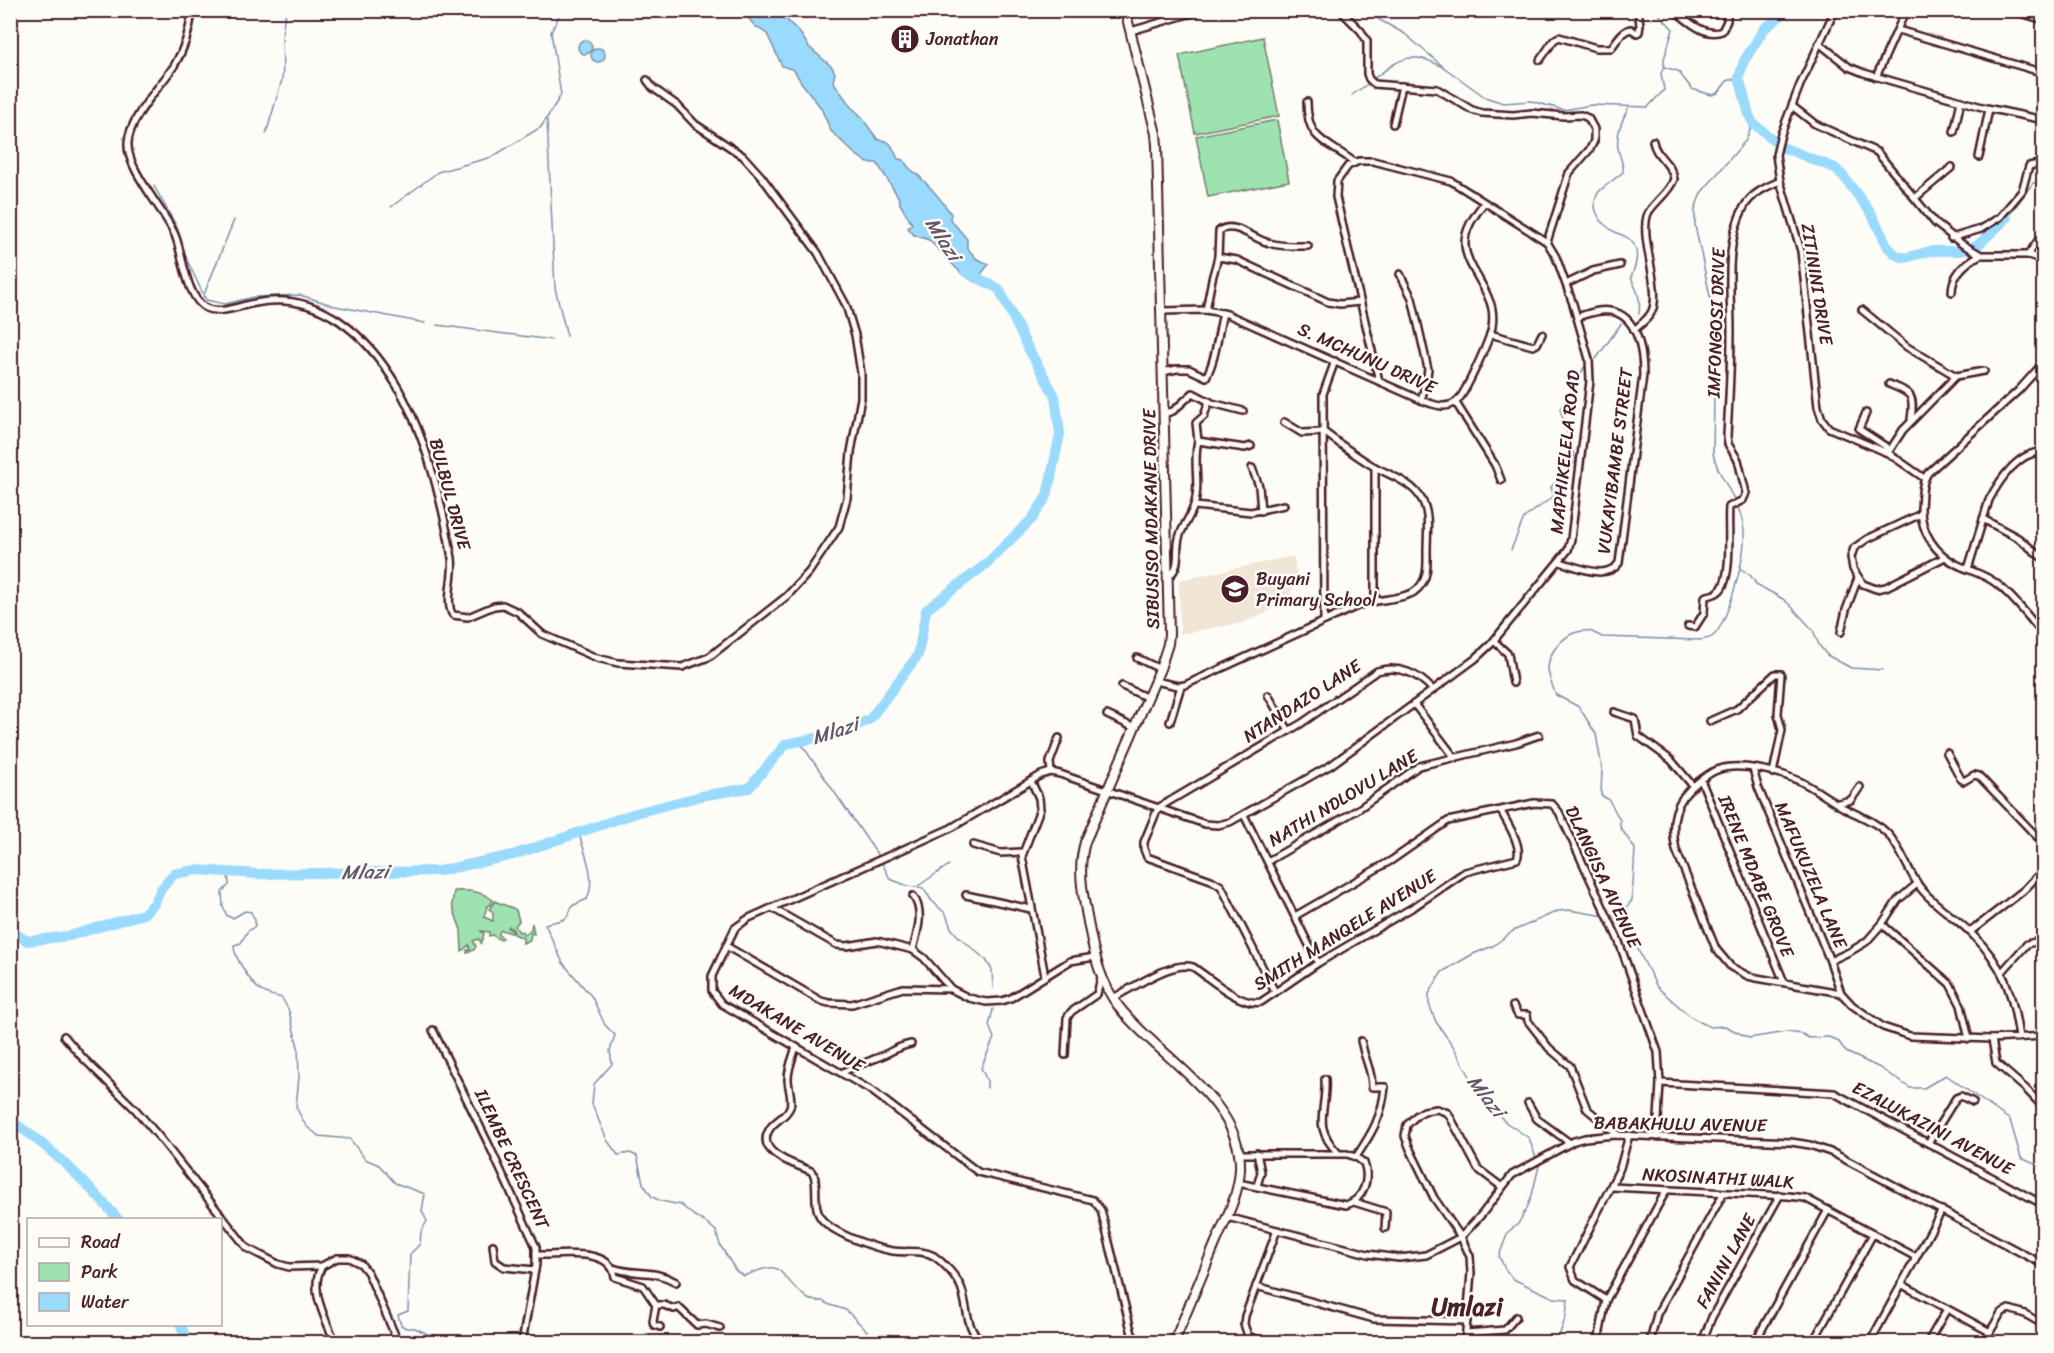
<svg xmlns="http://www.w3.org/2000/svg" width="2054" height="1353" viewBox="0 0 2054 1353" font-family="Sriracha,sans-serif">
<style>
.built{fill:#f1e5d5}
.green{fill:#9de2af;stroke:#74806d;stroke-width:1.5}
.water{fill:#9adafc;stroke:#7a8fa8;stroke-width:1.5}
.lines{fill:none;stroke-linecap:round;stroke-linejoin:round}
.stream{stroke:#7a8fa8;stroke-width:1.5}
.river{stroke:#9adafc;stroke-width:10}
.street-casing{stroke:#4a1f2b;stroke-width:10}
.secondary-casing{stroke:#4a1f2b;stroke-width:12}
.street{stroke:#fdfcf7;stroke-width:5}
.secondary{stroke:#fdfcf7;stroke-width:8}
.labels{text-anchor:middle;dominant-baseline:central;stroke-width:5;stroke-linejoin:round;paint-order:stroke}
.poi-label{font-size:18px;fill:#4a1f2b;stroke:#fdfcf7;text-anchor:start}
.street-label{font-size:18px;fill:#4a1f2b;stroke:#fdfcf7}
.water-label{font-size:20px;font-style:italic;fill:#62576a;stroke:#fdfcf7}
.district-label{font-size:24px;font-weight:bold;fill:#4a1f2b;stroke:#fdfcf7}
</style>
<rect width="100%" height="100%" fill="#fdfcf7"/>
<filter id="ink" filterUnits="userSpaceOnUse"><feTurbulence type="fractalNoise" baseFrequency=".0167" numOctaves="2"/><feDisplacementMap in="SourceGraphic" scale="12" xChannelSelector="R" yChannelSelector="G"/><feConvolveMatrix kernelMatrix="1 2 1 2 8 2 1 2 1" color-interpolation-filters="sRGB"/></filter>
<g filter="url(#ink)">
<!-- built -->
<path class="built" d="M1294,556L1296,575L1289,599L1264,614L1242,623L1180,634L1179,580Z"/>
<!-- green -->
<g class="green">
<path d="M1263,37L1279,116L1195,133L1179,55Z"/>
<path d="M1277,120L1289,181L1208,197L1196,136Z"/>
<path d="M454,891C467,890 483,891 493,900L490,905L487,906L484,917L493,921V912L489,909L495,901C502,905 511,906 516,910L519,921L515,926L519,932L523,931V934L525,935L531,929L532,923L534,934L531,933L530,940L523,943V938L514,934L513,930L509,926L508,928L513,931L512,933L501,930L499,933V935L503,938L501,940L492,935L489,936V932L481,931L484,934L481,943L479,939L473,941L476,946L474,950L467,953V950H470L469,945L462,951L461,930L452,905Z"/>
</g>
<!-- water -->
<g class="water">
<path d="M742,11H778L800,33L809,47L832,67L835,73L833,81L851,107L859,114L878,140C892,139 893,149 898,159L904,160C909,171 912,169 920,177C932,189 943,201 951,214L950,219L967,239V248L977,259L989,264L975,282L962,274L929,240L914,235L908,228L912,224L900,204L899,198L877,163H868L855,154L831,131L821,108L801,82L794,70L782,66L767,34L755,26Z"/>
<circle cx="585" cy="47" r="7"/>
<circle cx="598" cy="55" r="7"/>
</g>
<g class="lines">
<!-- stream -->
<g class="stream">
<path d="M1362,10L1405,34L1446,69L1485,97L1503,103L1531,101L1564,110L1591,105L1648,107L1664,90L1661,73L1664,67L1678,71L1692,89L1712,95L1718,93L1727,81L1739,77"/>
<path d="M1655,10L1673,29L1664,59V67"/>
<path d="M1372,80C1400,59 1409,49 1443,67"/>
<path d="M1352,95L1369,83"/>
<path d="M1628,109C1622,119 1616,135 1618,148C1619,156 1624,163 1623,172C1617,178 1601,188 1598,193C1589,209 1601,224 1615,232C1619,234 1624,235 1628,238C1641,248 1637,264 1631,277C1637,293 1641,295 1639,314"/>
<path d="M547,120L555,288L567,336"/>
<path d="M266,134L282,80C285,57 278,34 287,10"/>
<path d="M154,186L177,227L186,258L206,300L225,304L254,297L300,295L335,306L425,323"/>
<path d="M391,207L438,172L492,157L541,127L561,95L551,32L562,10"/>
<path d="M2007,218L2033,183L2044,181"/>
<path d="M203,297L234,220"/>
<path d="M437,325L552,340"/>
<path d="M1596,359L1621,324"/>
<path d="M1735,501L1718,469L1713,454L1715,337L1710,296L1695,225V209L1701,193L1746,140L1753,123"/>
<path d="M1511,550L1524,518L1554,496L1551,487L1576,461L1560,409L1585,366"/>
<path d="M1741,569L1751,576L1756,584L1783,599L1790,605L1813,630L1819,645L1827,655L1851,668L1883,670"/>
<path d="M800,742L879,857"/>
<path d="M578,831C584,852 597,878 587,899L572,906C566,926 560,918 545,924L563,963L592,997L605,1025L615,1035L610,1051L612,1064L594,1084L592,1104L607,1140L618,1155L630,1153L637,1156L643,1183L652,1197L661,1201L681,1205L693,1215L708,1224L716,1231L720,1245L736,1271L744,1276C785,1259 774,1270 801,1293C801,1293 808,1299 808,1299C812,1301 819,1301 823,1301"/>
<path d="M881,861L890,879L908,886L923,888L932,901L946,914L951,928L958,936L986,960L992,970L993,988"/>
<path d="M228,872L229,885L222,892L223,907L227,916L233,918L245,911L251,912L255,920V926L247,932L241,943L234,945C233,956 251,983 260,990C267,995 274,996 282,998L289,1011L298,1047L299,1077L296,1107L306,1126L319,1136L350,1139L365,1159L379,1165L395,1183L425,1194L422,1211L427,1221L421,1232L420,1244L410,1254L408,1311L398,1315L401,1325L406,1328H415L445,1342"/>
<path d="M918,886L949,865"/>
<path d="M1623,913L1633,940L1657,987L1691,1017L1710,1027L1725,1026L1749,1038L1787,1032L1802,1034L1809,1038L1829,1037L1839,1042L1846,1052L1880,1068L1910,1088H1924L1946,1075L2010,1120L2021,1158L2044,1168"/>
<path d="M1616,914L1623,912L1632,900L1635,849L1620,827V820L1609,800L1601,795L1602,769L1596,734L1579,707L1556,695C1553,687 1548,677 1548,668C1549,649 1568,629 1589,631C1593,632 1598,635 1602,637L1700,640C1704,639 1710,639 1713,636C1728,623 1743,562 1744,542C1745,530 1742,517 1737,505"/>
<path d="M987,1088V1081L981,1068L994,1038L989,1026L993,1009"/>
<path d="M1536,1158L1529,1138L1504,1121L1477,1089L1453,1046L1436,1022L1429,1004V994L1442,972L1473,954L1493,946L1513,931L1558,911L1569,910L1605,916"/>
<path d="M1538,1163L1539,1166L1532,1195L1527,1208L1518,1224L1508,1232L1499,1256L1505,1269L1513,1279L1554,1298L1568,1299L1566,1316L1557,1342"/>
<path d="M824,1302L830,1305L846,1310L872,1336L876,1338L881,1334L893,1335L899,1342"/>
</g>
<!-- river -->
<g class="river">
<path d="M1788,10L1764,29L1744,61L1739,77L1749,115L1753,123L1782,147L1835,168L1844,177L1871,213L1888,247L1896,255L1905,258L1930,251H1961L1978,245L2007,218"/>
<path d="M10,930L27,941L69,936L143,914L154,904L161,889L174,874L196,870L258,874L439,871L513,855L636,813L701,796L749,788L786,744L842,733L870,719L918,655L926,610L985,565L1032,519L1047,496L1060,434L1055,396L1028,348L999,289L965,271"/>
<path d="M10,1120C54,1150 84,1180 119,1220"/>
<path d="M180,1324L188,1342"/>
</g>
<!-- street casing -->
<g class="street-casing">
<g id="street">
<path d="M192,10C190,31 185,48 174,66C160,87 129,118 128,143C126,169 164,209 175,235C183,254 186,298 206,308C221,315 241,305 255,303C319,290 367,335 397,386C426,435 442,502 452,558C455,574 444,603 453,615L468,617L494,606L503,605L518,612L542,634L597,658L618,663L682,667L709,657L787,596L809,572L839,527L847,498L851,452L861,398V373L855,335L846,305L818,253L761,176L743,156L695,124L677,105L653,88L647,80"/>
<path d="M1340,10L1361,31L1367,41V74L1369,79L1374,84L1437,89L1472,110L1482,113L1513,115L1532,113L1564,116L1581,115L1588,118L1594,129V141L1590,149L1569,173L1547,242"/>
<path d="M1425,10L1435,14"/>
<path d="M1674,10C1687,20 1705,38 1722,31L1727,21V10"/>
<path d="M1835,10L1800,85L1781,134L1776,155L1780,181L1801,251L1818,407L1822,419L1829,428L1888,453L1924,478"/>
<path d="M2010,10L2044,20"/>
<path d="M1898,30L2044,73"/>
<path d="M1131,31L1202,10"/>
<path d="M1819,43L1849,67L1864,73L1982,107L2044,120"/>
<path d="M1540,60L1554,40L1559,37L1596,48H1611C1617,41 1621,31 1631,29L1637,33L1639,32L1640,25L1638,10"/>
<path d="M1876,77L1906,10"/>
<path d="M1307,102C1307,142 1327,141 1354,162"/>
<path d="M1792,106L1815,124L1877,152L1935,223L1962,244L1981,255H2028L2044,260"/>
<path d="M1393,124L1402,86"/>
<path d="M1954,132L1961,101"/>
<path d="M1979,157L1989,109"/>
<path d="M1915,198L1952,167"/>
<path d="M1951,238L1981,229L2000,217L2022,191L2029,166L2044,163"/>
<path d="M2028,255L2044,232"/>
<path d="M1218,257L1219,231C1234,220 1253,239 1269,243C1282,247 1295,246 1308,246"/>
<path d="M1400,274L1412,298L1428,369L1426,383L1421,400"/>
<path d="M1566,284L1593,271L1620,265"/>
<path d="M1952,292C1952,274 1965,263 1980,255"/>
<path d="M1206,310L1212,279L1218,257L1237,260L1328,302L1340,304L1360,302"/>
<path d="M1862,310L1907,347L1956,376"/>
<path d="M1161,311L1206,310L1227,314L1421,400C1432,404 1445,410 1456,402C1464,397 1490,339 1492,327C1493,321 1493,315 1492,309C1488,287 1466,266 1465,245C1464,229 1475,215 1484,203"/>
<path d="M1634,330C1640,325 1647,320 1651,313C1663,292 1640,242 1647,216C1649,206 1669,194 1674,179C1672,163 1655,157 1653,141"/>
<path d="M1490,334L1533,346L1537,344L1542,334"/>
<path d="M2044,362L2019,390L1928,473C1921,483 1922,497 1921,509C1921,532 1935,553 1956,564C1970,571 1985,574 1997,584C2015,598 2029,618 2044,635"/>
<path d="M1162,372L1177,369H1189L1206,377C1216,360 1218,332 1223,313"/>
<path d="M1889,384C1911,393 1915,394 1911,419"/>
<path d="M1456,403L1495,465L1501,480"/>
<path d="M1866,413L1859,429L1885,446L1887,448L1885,452"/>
<path d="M1163,414L1173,411L1193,393L1212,403L1243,411"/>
<path d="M1284,422L1302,433L1324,432"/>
<path d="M1198,441L1196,423L1204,416L1209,401"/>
<path d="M1888,453L1903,430L1956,376L1984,371"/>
<path d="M1375,467V600"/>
<path d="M1252,468L1259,486L1261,511"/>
<path d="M1195,506L1251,512L1284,505"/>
<path d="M1921,514L1867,539L1854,548L1851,557L1853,569L1863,584L1876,589L1886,587L1945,557"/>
<path d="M1983,519L2018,538L2044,559"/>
<path d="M1560,562C1578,567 1606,581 1619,563L1643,375C1643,352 1638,315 1610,311C1599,309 1587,314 1577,317"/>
<path d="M1968,569L1989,500C1999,481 2019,450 2044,452"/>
<path d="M1168,577C1183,566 1174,551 1180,535C1185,521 1195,511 1196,497C1199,478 1193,460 1198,441L1245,448L1251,446"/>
<path d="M1324,620L1323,394L1335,361"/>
<path d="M1688,626L1695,627L1704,613L1705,597C1709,595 1715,595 1718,592C1734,582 1727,524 1729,507L1743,500L1746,493L1738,460L1728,444L1727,436C1729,401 1731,365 1731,330C1731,291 1724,244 1744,207C1752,193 1766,187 1780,181"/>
<path d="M1841,632L1846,610L1858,578"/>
<path d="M1494,641L1508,654L1513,683"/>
<path d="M1137,658L1160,669"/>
<path d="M1155,681L1178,686L1185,685L1360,605C1376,599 1401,600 1414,592C1429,581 1427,566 1427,550C1427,535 1430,513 1422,500C1413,482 1389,475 1373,466C1356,456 1340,444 1324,432"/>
<path d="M1122,686L1148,698"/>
<path d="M1268,695L1289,731"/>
<path d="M1414,704L1455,758"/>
<path d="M1614,712L1635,719L1638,736L1671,760L1693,786"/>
<path d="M1107,715L1135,728"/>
<path d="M1710,721L1737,709L1775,674H1781L1778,714L1782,730L1773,773"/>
<path d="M1170,722L1181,686"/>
<path d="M1947,753L1961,779L1964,781L1974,775L1979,776L2044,844"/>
<path d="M1753,769L1758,787L1830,961L1841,993"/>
<path d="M1051,772L1050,762L1059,738"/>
<path d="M1701,780L1784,982"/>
<path d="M1031,781L1039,798L1040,809L1022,856L1045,976"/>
<path d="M1838,803L1851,800L1860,787"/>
<path d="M1244,815L1318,963"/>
<path d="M973,845L1001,853L1022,852"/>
<path d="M1268,861L1357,810L1419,766L1516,743L1539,735"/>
<path d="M966,895L1031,909"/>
<path d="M772,908L837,945L847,946L877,941L913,950L924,958L951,989"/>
<path d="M1295,916L1392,860L1448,821L1534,803L1552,804L1559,812L1618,939L1658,1052L1660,1083L1657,1137"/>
<path d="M1882,924L1950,984L1961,1005L1969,1039"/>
<path d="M1970,932L2024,890L2044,869"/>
<path d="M726,946L821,1001L829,1003L852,1004L903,988L951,989L969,998L986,1002L1002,1001L1011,998L1070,961L1095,957"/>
<path d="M913,950C917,932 925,912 913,896"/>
<path d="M1830,961L1851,951L1866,942L1882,924L1898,900L1917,884"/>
<path d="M2002,972L2027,944L2035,942L2044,945"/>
<path d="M2044,988V996"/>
<path d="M1275,992L1221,886L1211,880L1147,857L1144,849V842L1158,808L1302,723L1377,671C1400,665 1417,673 1433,690"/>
<path d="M1113,998C1133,988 1172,960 1193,967C1210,978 1241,1007 1261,1002L1318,963L1415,906L1465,872L1517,859C1523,846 1507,823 1501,811"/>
<path d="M1513,1006L1518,1015H1527L1528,1021L1549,1048L1570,1066L1587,1109L1618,1135"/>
<path d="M433,1030L490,1147L536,1247V1264L522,1342"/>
<path d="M64,1036L82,1057L136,1110L160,1138L247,1248L278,1264L289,1267L322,1266L337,1258H349L361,1264L368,1273L398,1342"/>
<path d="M2019,1038C2013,993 2004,965 1971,933C1956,918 1937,907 1923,891C1908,874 1903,850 1887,833C1875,821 1859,816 1844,808C1828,799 1814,787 1797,780C1777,771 1738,762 1717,770C1710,772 1704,778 1698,782C1674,800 1670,822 1676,850L1716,949L1731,967L1748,976L1757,978L1841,993L1852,1005L1883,1027L1910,1036L1992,1039L2044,1036"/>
<path d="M1992,1039L1996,1063L2026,1089L2044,1108"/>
<path d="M796,1047C793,1057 788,1068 788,1079C788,1088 793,1098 790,1107C786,1117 777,1119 771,1127C752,1153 795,1164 811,1171L814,1175C818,1188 813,1202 819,1215C827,1232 874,1248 893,1251C906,1253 921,1249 934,1256C944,1263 956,1276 961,1287C969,1307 964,1341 992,1342"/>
<path d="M1065,1055L1067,1018L1071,1012L1097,994L1101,978"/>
<path d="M842,1073C852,1066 863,1064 874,1059C889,1054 895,1047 911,1044"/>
<path d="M1325,1079C1327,1112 1311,1125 1338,1153"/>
<path d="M1660,1083L1834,1093L2044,1205"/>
<path d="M1528,1103L1537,1119L1570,1143"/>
<path d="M1928,1143L1956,1098L1961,1096L1973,1102"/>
<path d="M1257,1153L1261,1172L1257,1186"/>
<path d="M1356,1157C1372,1133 1382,1117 1385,1087H1372C1372,1075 1369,1069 1366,1059C1363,1052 1363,1047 1361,1041"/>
<path d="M1238,1183L1346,1205C1364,1199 1370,1179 1364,1163L1356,1157L1347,1154H1240"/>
<path d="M1612,1187L1788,1196L1805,1198L1916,1257"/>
<path d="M1354,1202L1386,1212L1385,1228"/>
<path d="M1227,1217L1368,1254L1399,1258L1426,1255L1461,1237L1482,1214L1512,1175L1574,1141L1585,1138L1614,1135L1791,1142L1810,1145L1833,1153L2044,1265"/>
<path d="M493,1245L495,1261L504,1267L535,1270"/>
<path d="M537,1255C558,1256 611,1246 615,1277L643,1286L656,1305L653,1321L654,1325L660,1327"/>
<path d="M322,1266C308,1290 326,1319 335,1342"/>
<path d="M613,1268C636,1276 651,1268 676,1282"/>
<path d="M1901,1284L1990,1332"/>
<path d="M1256,1286L1374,1319L1467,1321"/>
<path d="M1606,1300L1575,1280L1570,1267L1620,1168L1629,1135"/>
<path d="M656,1305H664L674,1309L678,1307L697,1325L706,1324L720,1328"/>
<path d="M1466,1333L1505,1330L1516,1317"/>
<path d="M1139,1342L1132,1334L1101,1210L1093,1200L978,1172L872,1091L722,1004L712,991V976L735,928L749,918L951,828L1041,775L1051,772L1060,774L1205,824L1218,825L1230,822L1331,765L1475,659L1491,644L1568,550L1571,539L1590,381L1589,359L1573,304L1556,257L1547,242L1451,181L1373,161H1359L1348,166L1337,181L1336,197L1379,381"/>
<path d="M1264,1342L1248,1336L1244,1324L1245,1316L1277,1230"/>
<path d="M1465,1342L1471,1273L1470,1256L1461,1237L1434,1198L1410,1149L1405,1136L1407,1125L1417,1115L1424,1111L1437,1109L1448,1113L1478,1169L1502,1187"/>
<path d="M1598,1342L1606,1300L1666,1191"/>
<path d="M1650,1342L1657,1314L1723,1194"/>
<path d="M1702,1342L1712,1317L1780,1195"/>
<path d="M1755,1342L1828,1210"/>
<path d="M1813,1342L1873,1234"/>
<path d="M1870,1342L1942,1210"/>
<path d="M1928,1342L1947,1309"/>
<path d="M1984,1342L2001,1313L2009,1309L2025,1314L2044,1325"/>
</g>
</g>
<!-- secondary casing -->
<g class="secondary-casing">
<path id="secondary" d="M1125,10L1156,134L1157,145L1169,634L1168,644L1160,669L1085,842C1077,870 1083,895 1088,922C1094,953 1099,981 1119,1007C1156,1055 1243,1101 1240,1169C1239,1194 1226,1219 1216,1242C1202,1276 1188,1309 1174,1342"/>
</g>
<!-- street -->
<use href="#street" class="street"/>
<!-- secondary -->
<use href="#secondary" class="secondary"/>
</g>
</g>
<!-- icons -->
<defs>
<g id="building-disc" transform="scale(1.5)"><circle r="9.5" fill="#4a1f2b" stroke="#fdfcf7"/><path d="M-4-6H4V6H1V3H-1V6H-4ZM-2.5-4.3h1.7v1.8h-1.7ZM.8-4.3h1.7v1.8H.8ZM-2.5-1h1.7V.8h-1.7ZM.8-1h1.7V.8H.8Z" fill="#fff"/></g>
<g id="school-disc" transform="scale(1.5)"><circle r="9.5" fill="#4a1f2b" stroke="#fdfcf7"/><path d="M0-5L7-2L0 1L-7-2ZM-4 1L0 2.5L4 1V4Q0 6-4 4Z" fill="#fff"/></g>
</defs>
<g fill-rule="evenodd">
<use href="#building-disc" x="905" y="39"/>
<use href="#school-disc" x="1235" y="589"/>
</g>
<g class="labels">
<!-- poi labels -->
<g class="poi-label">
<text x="926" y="39">Jonathan</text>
<text x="1256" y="579">Buyani<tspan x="1256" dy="21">Primary School</tspan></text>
</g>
<!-- street labels -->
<g class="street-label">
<text transform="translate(1817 284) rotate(81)">ZITININI DRIVE</text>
<text transform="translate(1716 323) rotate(-88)">IMFONGOSI DRIVE</text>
<text transform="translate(1367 358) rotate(24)">S. MCHUNU DRIVE</text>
<text transform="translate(1565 452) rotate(-84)">MAPHIKELELA ROAD</text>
<text transform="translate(1615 461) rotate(-83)">VUKAYIBAMBE STREET</text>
<text transform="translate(450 494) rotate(75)">BULBUL DRIVE</text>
<text transform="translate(1151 519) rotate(-91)">SIBUSISO MDAKANE DRIVE</text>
<text transform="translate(1302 701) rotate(-33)">NTANDAZO LANE</text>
<text transform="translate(1343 798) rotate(-31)">NATHI NDLOVU LANE</text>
<text transform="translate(1811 875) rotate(67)">MAFUKUZELA LANE</text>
<text transform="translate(1756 876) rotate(68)">IRENE MDABE GROVE</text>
<text transform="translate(1603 877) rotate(65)">DLANGISA AVENUE</text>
<text transform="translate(1345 930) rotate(-32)">SMITH MANQELE AVENUE</text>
<text transform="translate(797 1028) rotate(31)">MDAKANE AVENUE</text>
<text transform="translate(1680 1124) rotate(1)">BABAKHULU AVENUE</text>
<text transform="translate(1933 1128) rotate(28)">EZALUKAZINI AVENUE</text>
<text transform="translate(512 1159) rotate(65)">ILEMBE CRESCENT</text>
<text transform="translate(1718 1178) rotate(3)">NKOSINATHI WALK</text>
<text transform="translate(1726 1261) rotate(-61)">FANINI LANE</text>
</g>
<!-- water labels -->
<g class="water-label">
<text transform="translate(943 239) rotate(57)">Mlazi</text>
<text transform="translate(835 731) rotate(-18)">Mlazi</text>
<text transform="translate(365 872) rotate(-1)">Mlazi</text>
<text transform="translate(1486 1096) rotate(52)">Mlazi</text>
</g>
<!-- district labels -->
<g class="district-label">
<text x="1467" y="1307">Umlazi</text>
</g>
</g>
<!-- margin -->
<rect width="2054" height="1353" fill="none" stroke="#fdfcf7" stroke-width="36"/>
<rect x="18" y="18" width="2018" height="1317" fill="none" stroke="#4a1f2b" stroke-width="2" filter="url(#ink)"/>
<!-- legend -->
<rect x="27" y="1218" width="195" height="108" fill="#fdfcf7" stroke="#b5a4a5" stroke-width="1.5"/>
<rect x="39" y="1238" width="30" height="9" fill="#fdfcf7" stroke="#b5a4a5" stroke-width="1.5"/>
<text x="81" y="1248" font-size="18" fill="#4a1f2b">Road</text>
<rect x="39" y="1263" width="30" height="18" fill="#9de2af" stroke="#b5a4a5" stroke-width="1.5"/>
<text x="81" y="1278" font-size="18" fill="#4a1f2b">Park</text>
<rect x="39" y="1293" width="30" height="18" fill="#9adafc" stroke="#b5a4a5" stroke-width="1.5"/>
<text x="81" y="1308" font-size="18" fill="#4a1f2b">Water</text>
</svg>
